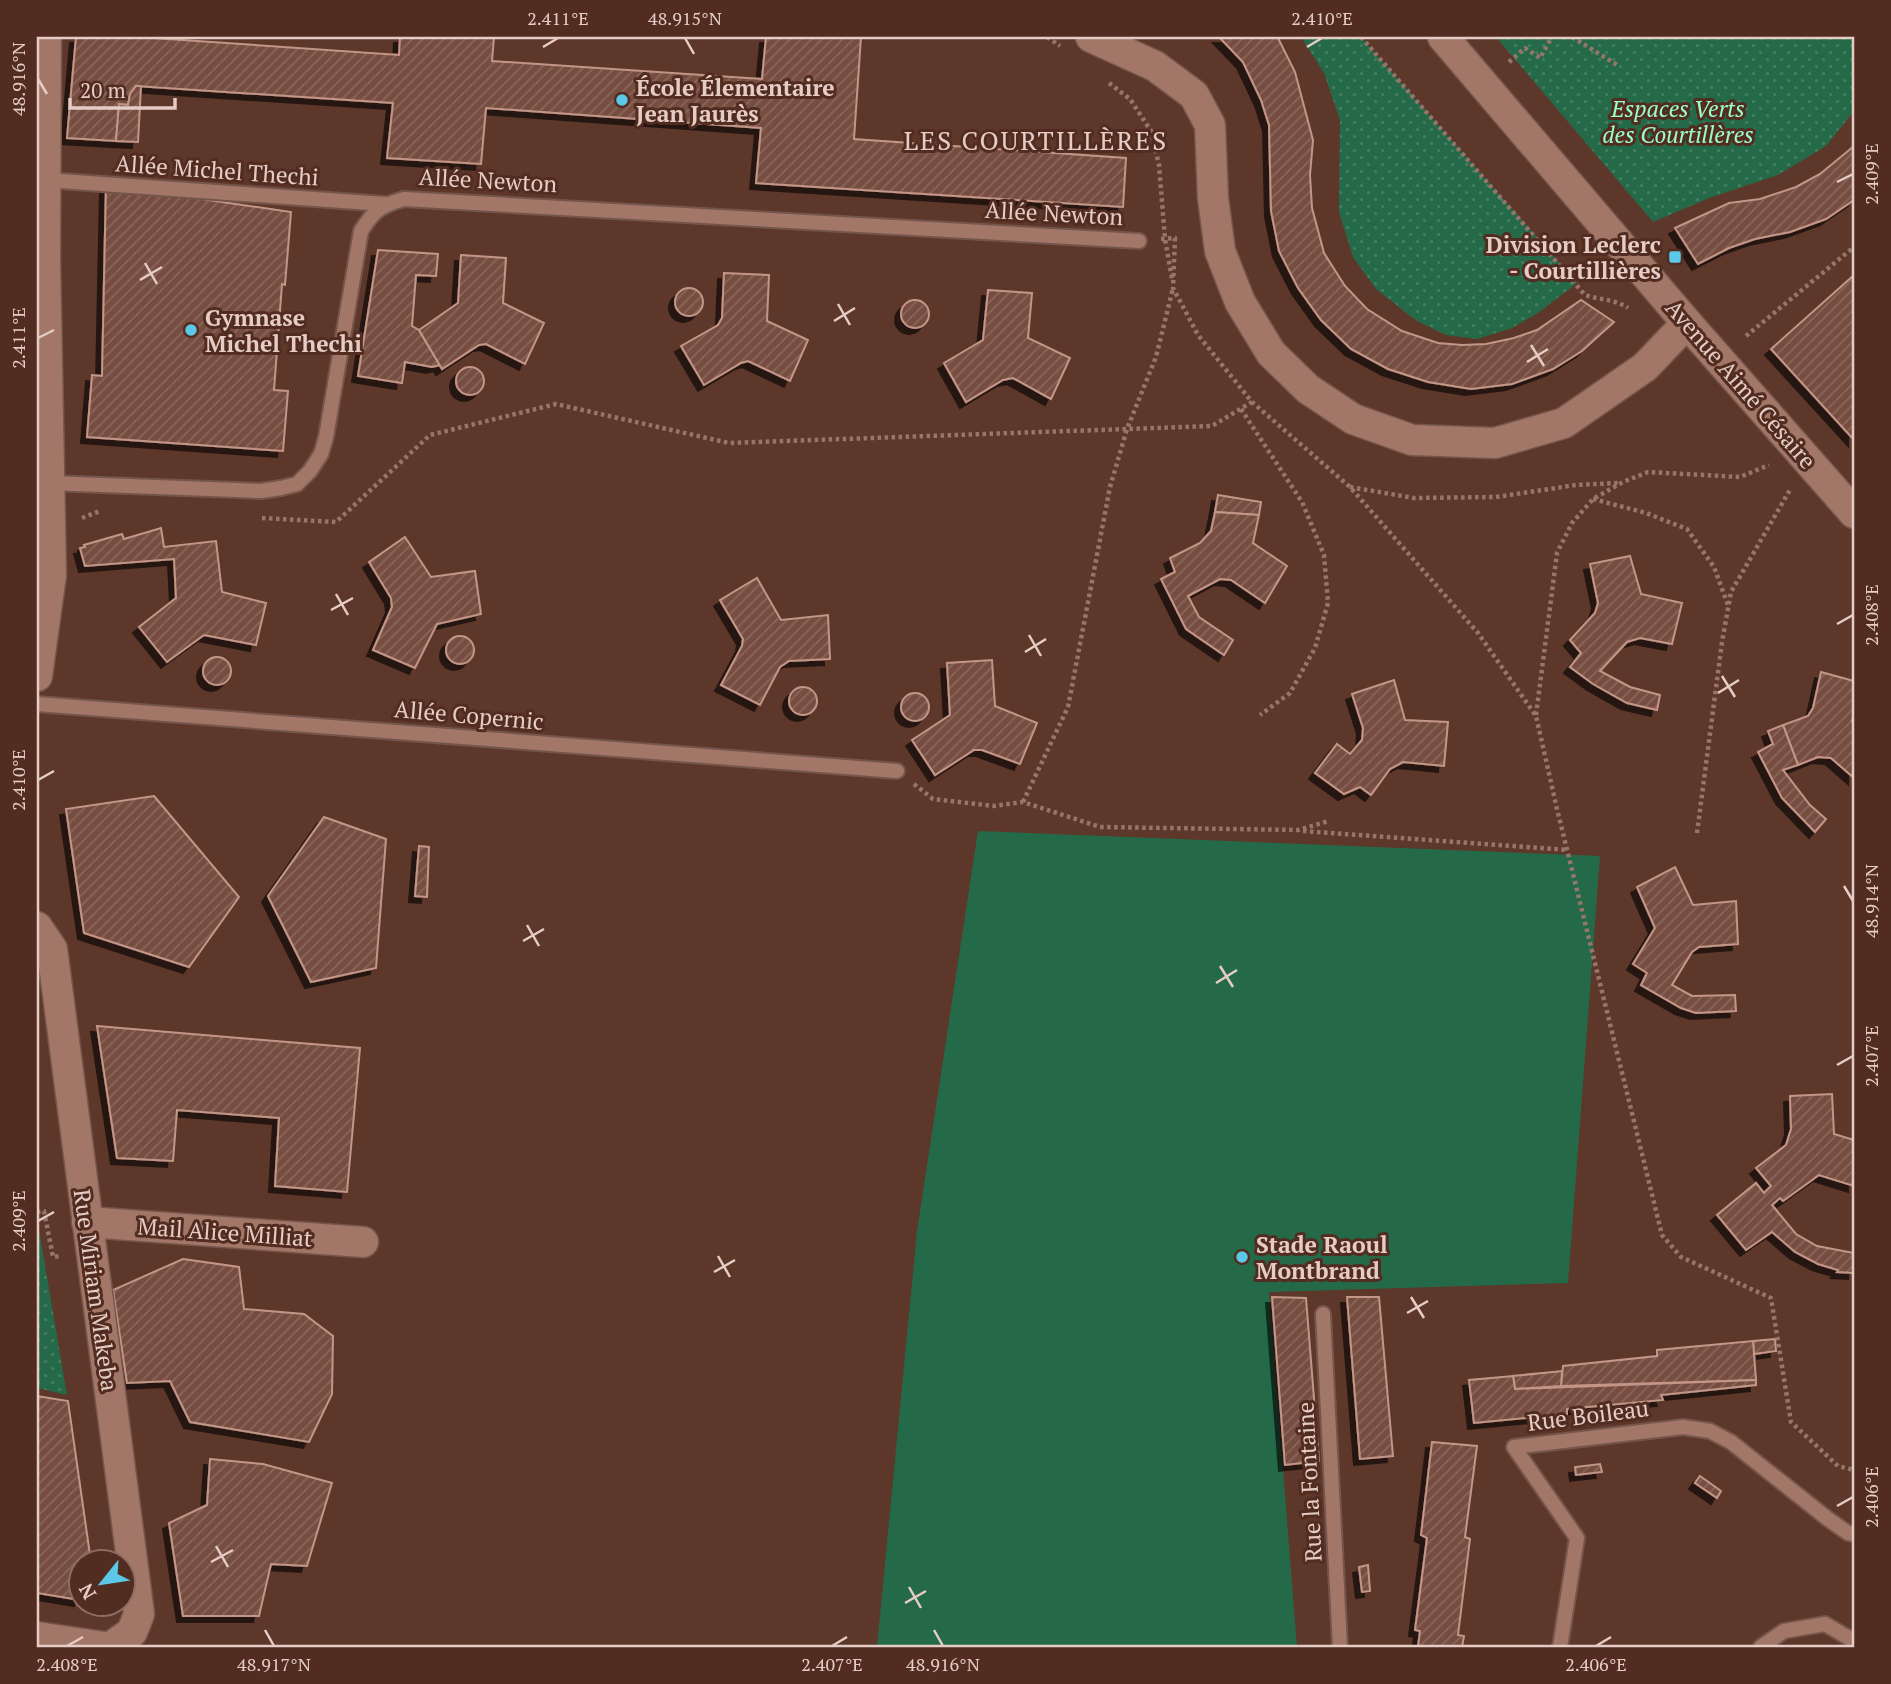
<svg xmlns="http://www.w3.org/2000/svg" width="1891" height="1684" viewBox="0 0 1891 1684" font-family="'PT Serif',serif">
<style>
.grass{fill:url(#grass-dots)}
.garden{fill:#256a48}
.building{fill:url(#building-hatch);stroke:#c49687;stroke-width:2;filter:url(#shadow)}
.lines{fill:none;stroke-linecap:round;stroke-linejoin:round}
.lane-casing{stroke:#75554b;stroke-width:18}
.street-casing{stroke:#75554b;stroke-width:33}
.path{stroke:#96766b;stroke-width:4.5;stroke-dasharray:3.5 3.5;stroke-linecap:butt}
.lane{stroke:#a27768;stroke-width:14}
.street{stroke:#a27768;stroke-width:30}
.ticks{fill:none;stroke:#e5cdc5;stroke-width:2.5}
.poi-dot{fill:#5ac8e6;stroke:#522c20;stroke-width:2.5}
.labels{text-anchor:middle;dominant-baseline:central;stroke-width:6;stroke-linejoin:round;paint-order:stroke}
.poi-label{font-size:23px;font-weight:bold;fill:#e5cdc5;stroke:#522c20;text-anchor:start}
.park-label{font-size:23px;font-style:italic;fill:#98fdc6;stroke:#522c20}
.street-label{font-size:23px;fill:#e5cdc5;stroke:#522c20}
.quarter-label{font-size:26px;letter-spacing:2px;fill:#e5cdc5;stroke:#522c20}
.neatline{fill:none;stroke:#e5cdc5;stroke-width:2.5}
.ticks-label{font-size:18px;text-anchor:middle;fill:#e5cdc5}
</style>
<defs>
<pattern id="grass-dots" width="8" height="8" patternUnits="userSpaceOnUse" patternTransform="scale(1.75)"><rect width="8" height="8" fill="#256a48"/><path d="M2 2h.1M6 6h.1" fill="none" stroke="#447e61" stroke-width="1.8" stroke-linecap="round"/></pattern>
<pattern id="building-hatch" width="6" height="6" patternUnits="userSpaceOnUse" patternTransform="scale(1.75)"><rect width="6" height="6" fill="#764e41"/><path d="M-1 1l2-2M0 6l6-6M5 7l2-2" fill="none" stroke="#89665b"/></pattern>
<filter id="shadow"><feDropShadow dx="-6" dy="6" stdDeviation="0" flood-color="#0009"/></filter>
</defs>
<rect width="100%" height="100%" fill="#5d372a"/>
<!-- grass -->
<g class="grass">
<path d="M1301,37H1361L1577,283L1538,313L1512,328L1477,339L1446,335L1417,321L1376,289L1353,257L1339,212L1340,120L1324,73Z"/>
<path d="M1496,37H1854V111L1826,146L1778,175L1709,198L1653,222Z"/>
<path d="M37,1218L67,1395L37,1388Z"/>
</g>
<!-- garden -->
<path class="garden" d="M978,831L1600,856L1568,1283L1269,1292L1297,1647H877L917,1231Z"/>
<!-- building -->
<g class="building">
<path d="M76,37H139L399,55L400,37H494L492,61L762,79L766,37H861L854,139L1126,158L1123,207L756,183L761,128L486,108L481,164L387,158L393,103L136,86L130,94L128,105L119,104L116,141L67,138Z"/>
<path d="M1219,37L1278,38L1295,72L1313,140L1310,175L1312,208L1324,253L1345,286L1367,309L1402,331L1438,343L1462,345L1486,344L1514,338L1537,330L1581,300L1614,322L1582,351L1553,369L1512,384L1471,389L1428,382L1388,369L1351,349L1321,320L1298,288L1279,251L1271,211L1269,125L1261,100L1243,62Z"/>
<path d="M136,86H141L138,142L116,141L119,104L128,105L130,94Z"/>
<path d="M1854,146V200L1826,219L1790,232L1755,239L1729,248L1698,264L1675,228L1729,203L1760,199L1796,187L1820,174Z"/>
<path d="M106,185L291,212L285,285L282,284L274,390L288,391L283,451L87,437L92,375L102,376Z"/>
<path d="M378,250L438,254L436,276L416,275L412,326L419,330L440,365L432,367L405,362L402,383L358,376Z"/>
<path d="M461,255L506,258L503,303L544,323L525,364L486,344L479,345L442,369L419,330L458,303Z"/>
<path d="M724,273L769,275L767,321L808,340L790,381L748,361L741,363L704,385L681,346L718,325L722,318Z"/>
<path d="M1854,275V440L1771,349Z"/>
<circle cx="689" cy="302" r="14"/>
<path d="M988,290L1032,293L1028,338L1070,358L1051,399L1013,378L1003,380L966,402L944,363L983,340Z"/>
<circle cx="915" cy="314" r="14"/>
<circle cx="470" cy="381" r="14"/>
<path d="M1218,495L1261,502L1259,515L1215,512Z"/>
<path d="M1215,512L1259,515L1253,543L1287,566L1265,603L1231,580L1220,579L1188,596L1199,617L1233,640L1224,655L1186,629L1161,579L1175,572L1170,558L1200,543L1211,531Z"/>
<path d="M161,528L164,547L216,541L222,592L266,603L256,645L204,635L167,662L139,627L176,598L174,559L85,566L80,548L85,547L84,545L122,534L124,539Z"/>
<path d="M405,537L431,577L475,571L481,614L437,624L415,668L373,650L392,607L391,598L369,562Z"/>
<path d="M1630,556L1641,594L1682,603L1672,644L1640,638L1627,642L1600,671L1630,687L1660,695L1657,710L1627,703L1593,684L1570,667L1581,653L1570,640L1595,613L1598,603L1590,564Z"/>
<path d="M757,578L781,620L828,615L830,659L789,661L780,667L760,705L721,685L742,646L743,639L720,600Z"/>
<circle cx="460" cy="650" r="14"/>
<circle cx="217" cy="671" r="14"/>
<path d="M992,660L995,706L1037,723L1020,764L982,750H974L935,775L912,740L950,715L947,663Z"/>
<path d="M1821,672L1854,681V713L1852,721L1854,723V778L1831,758L1818,757L1798,765L1783,725L1808,716L1813,708Z"/>
<path d="M1394,680L1405,720L1448,722L1444,766L1403,762L1390,769L1371,795L1360,787L1344,794L1315,773L1337,744L1350,754L1362,740L1363,728L1352,694Z"/>
<circle cx="803" cy="701" r="14"/>
<circle cx="915" cy="707" r="14"/>
<path d="M1783,725L1798,765L1783,770L1810,805L1826,819L1815,832L1782,798L1758,752L1773,744L1768,731Z"/>
<path d="M154,796L239,897L189,967L84,933L66,809Z"/>
<path d="M324,817L386,839L376,968L311,982L268,896Z"/>
<path d="M419,846L429,847L427,897L415,896Z"/>
<path d="M1675,867L1693,905L1736,901L1738,944L1699,947L1692,952L1672,985L1692,996L1735,995L1736,1011L1696,1013L1681,1008L1641,985L1647,973L1633,964L1655,928L1637,887Z"/>
<path d="M97,1026L360,1048L347,1192L275,1186L279,1118L177,1110L173,1161L117,1158Z"/>
<path d="M1832,1094L1834,1134L1854,1140V1186L1819,1175L1783,1201L1780,1198L1772,1205L1796,1234L1817,1246L1854,1253V1273L1837,1272L1838,1270L1818,1264L1795,1252L1772,1232L1746,1250L1717,1215L1756,1183L1764,1193L1771,1186L1756,1168L1786,1145L1791,1129L1790,1096Z"/>
<path d="M183,1259L239,1267L244,1309L304,1314L333,1336L332,1394L309,1442L190,1422L170,1381L127,1383L113,1290Z"/>
<path d="M1272,1297L1306,1298L1319,1461L1285,1465Z"/>
<path d="M1347,1297H1379L1393,1456L1360,1459Z"/>
<path d="M1775,1339L1776,1351L1754,1354L1753,1341Z"/>
<path d="M1753,1341L1756,1380L1561,1386L1563,1366L1657,1356V1350Z"/>
<path d="M1562,1371L1561,1386L1515,1389L1513,1376Z"/>
<path d="M1513,1376L1515,1389L1756,1380V1385L1661,1395L1663,1400L1567,1409V1414L1474,1423L1469,1380Z"/>
<path d="M37,1396L68,1401L91,1562H80V1600L37,1593Z"/>
<path d="M1432,1442L1477,1446L1465,1537L1470,1539L1458,1635L1464,1636L1462,1647H1418L1420,1631L1415,1630L1427,1538L1421,1535Z"/>
<path d="M210,1459L263,1464L332,1483L307,1566L271,1564L259,1616H183L169,1523L207,1505Z"/>
<path d="M1600,1464L1602,1472L1576,1475L1575,1467Z"/>
<path d="M1700,1476L1721,1491L1717,1498L1695,1483Z"/>
<path d="M1368,1565L1370,1591L1362,1592L1359,1567Z"/>
</g>
<g class="lines">
<!-- lane casing -->
<g class="lane-casing">
<g id="lane">
<path d="M46,180L385,204"/>
<path d="M49,483L261,491L281,488L297,484L310,471L321,454L326,437L361,231C374,210 382,205 404,199L1139,241"/>
<path d="M37,704L897,771"/>
<path d="M1323,1314L1340,1647"/>
<path d="M1560,1647L1577,1538L1514,1447L1683,1427L1710,1431L1731,1442L1828,1519L1848,1533L1854,1534"/>
<path d="M1761,1647L1784,1631L1825,1624L1854,1641"/>
</g>
</g>
<!-- street casing -->
<g class="street-casing">
<g id="street">
<path d="M1091,37L1155,66L1194,95L1210,125L1213,198L1220,251L1240,302L1271,353L1308,389L1353,419L1412,440L1495,443L1564,423L1645,367L1687,323"/>
<path d="M1443,37L1687,323L1854,513"/>
<path d="M37,676L51,575L45,259L46,37"/>
<path d="M37,927L52,949L139,1614L132,1632L111,1647"/>
<path d="M87,1222L363,1242"/>
<path d="M37,1637L104,1647"/>
</g>
</g>
<!-- path -->
<g class="path">
<path d="M1047,37L1060,46"/>
<path d="M1361,37L1585,295C1600,300 1615,299 1628,308"/>
<path d="M1572,37L1619,66"/>
<path d="M1509,62L1525,48L1540,58L1552,37"/>
<path d="M1109,83L1130,99L1151,131L1159,165L1165,239L1172,279"/>
<path d="M1161,239L1175,238L1173,288L1198,335L1252,402L1350,487L1478,633L1536,716L1557,809L1662,1235L1681,1257L1771,1298L1791,1422L1838,1466L1854,1470"/>
<path d="M1746,336L1854,247"/>
<path d="M1241,409L1302,502L1324,555L1328,603L1315,648L1290,693L1260,715"/>
<path d="M1350,487L1414,498L1496,497L1576,485L1618,483"/>
<path d="M1593,499L1646,513L1687,529L1714,567L1728,605"/>
<path d="M82,518L100,511"/>
<path d="M262,518L336,522L430,435L556,404L729,443L1212,426L1252,402"/>
<path d="M1536,715L1557,553L1572,523L1593,499L1623,482L1648,472L1740,477L1769,465"/>
<path d="M914,784L933,799L994,806L1023,802L1100,827L1298,830L1329,821"/>
<path d="M1023,802L1068,707L1110,487L1127,429L1156,357L1173,288"/>
<path d="M1303,831L1567,850"/>
<path d="M1697,833L1722,642L1731,592L1791,488"/>
<path d="M37,1212L44,1211L53,1257L61,1256"/>
</g>
<!-- lane -->
<use href="#lane" class="lane"/>
<!-- street -->
<use href="#street" class="street"/>
</g>
<!-- ticks -->
<path class="ticks" d="M685,38L694,54M543,47L558,38M1307,47L1322,38M38,79L47,94M1837,182L1853,174M145,263L157,284M140,280L162,267M838,304L850,325M834,321L855,308M38,338L54,330M1531,345L1544,366M1527,362L1548,349M336,594L348,615M331,610L353,598M1837,624L1853,615M1029,635L1041,656M1025,652L1046,639M1722,676L1735,697M1718,693L1739,680M38,780L54,771M1844,886L1853,901M527,925L539,946M523,941L544,929M1220,966L1233,987M1216,983L1237,970M1837,1065L1853,1056M38,1221L54,1212M718,1256L730,1277M714,1272L735,1260M1411,1297L1424,1318M1407,1313L1428,1301M1837,1506L1853,1497M216,1546L228,1567M211,1562L233,1550M909,1587L921,1608M905,1603L926,1591M265,1630L274,1646M934,1630L943,1646M67,1646L83,1637M832,1646L847,1637M1596,1646L1611,1637"/>
<!-- markers -->
<g class="poi-dot">
<circle cx="622" cy="100" r="7"/>
<rect x="1668" y="250" width="14" height="14" rx="3.5"/>
<circle cx="191" cy="330" r="7"/>
<circle cx="1242" cy="1257" r="7"/>
</g>
<g class="labels">
<!-- poi labels -->
<g class="poi-label">
<text x="636" y="87">École Élementaire<tspan x="636" dy="26">Jean Jaurès</tspan></text>
<text x="1661" y="244" text-anchor="end">Division Leclerc<tspan x="1661" dy="26">- Courtillières</tspan></text>
<text x="205" y="317">Gymnase<tspan x="205" dy="26">Michel Thechi</tspan></text>
<text x="1256" y="1244">Stade Raoul<tspan x="1256" dy="26">Montbrand</tspan></text>
</g>
<!-- park labels -->
<g class="park-label">
<text x="1678" y="108">Espaces Verts<tspan x="1678" dy="26">des Courtillères</tspan></text>
</g>
<!-- street labels -->
<g class="street-label">
<text transform="translate(217 170) rotate(4)">Allée Michel Thechi</text>
<text transform="translate(488 180) rotate(3)">Allée Newton</text>
<text transform="translate(1054 213) rotate(3)">Allée Newton</text>
<text transform="translate(1741 384) rotate(49)">Avenue Aimé Césaire</text>
<text transform="translate(469 715) rotate(5)">Allée Copernic</text>
<text transform="translate(225 1232) rotate(4)">Mail Alice Milliat</text>
<text transform="translate(96 1290) rotate(82)">Rue Miriam Makeba</text>
<text transform="translate(1588 1415) rotate(-7)">Rue Boileau</text>
<text transform="translate(1309 1482) rotate(-93)">Rue la Fontaine</text>
</g>
<!-- quarter labels -->
<g class="quarter-label">
<text x="1036" y="140">LES COURTILLÈRES</text>
</g>
</g>
<!-- border -->
<rect width="1891" height="1684" fill="none" stroke="#522c20" stroke-width="77"/>
<!-- north arrow -->
<g transform="translate(102 1583) rotate(240)"><circle r="33" fill="#522c20" stroke="#8d6c62" stroke-width="2"/>
<path d="M0-5L12 26L0 18L-12 26Z" fill="#5ac8e6"/>
<text y="-10" font-size="19" font-weight="bold" text-anchor="middle" fill="#e5cdc5">N</text>
</g>
<!-- scale -->
<path d="M70 98v10h105v-10" fill="none" stroke="#e5cdc5" stroke-width="3.5"/>
<text x="80" y="98" font-size="21" fill="#e5cdc5" stroke="#522c20" stroke-width="5" paint-order="stroke">20 m</text>
<rect x="38" y="38" width="1815" height="1608" class="neatline"/>
<g class="ticks-label">
<text x="558" y="25">2.411°E</text>
<text x="685" y="25">48.915°N</text>
<text x="1322" y="25">2.410°E</text>
<text transform="translate(19 79) rotate(-90)" y="6">48.916°N</text>
<text transform="translate(1872 174) rotate(-90)" y="6">2.409°E</text>
<text transform="translate(19 338) rotate(-90)" y="6">2.411°E</text>
<text transform="translate(1872 615) rotate(-90)" y="6">2.408°E</text>
<text transform="translate(19 780) rotate(-90)" y="6">2.410°E</text>
<text transform="translate(1872 901) rotate(-90)" y="6">48.914°N</text>
<text transform="translate(1872 1056) rotate(-90)" y="6">2.407°E</text>
<text transform="translate(19 1221) rotate(-90)" y="6">2.409°E</text>
<text transform="translate(1872 1497) rotate(-90)" y="6">2.406°E</text>
<text x="67" y="1671">2.408°E</text>
<text x="274" y="1671">48.917°N</text>
<text x="832" y="1671">2.407°E</text>
<text x="943" y="1671">48.916°N</text>
<text x="1596" y="1671">2.406°E</text>
</g>
</svg>
